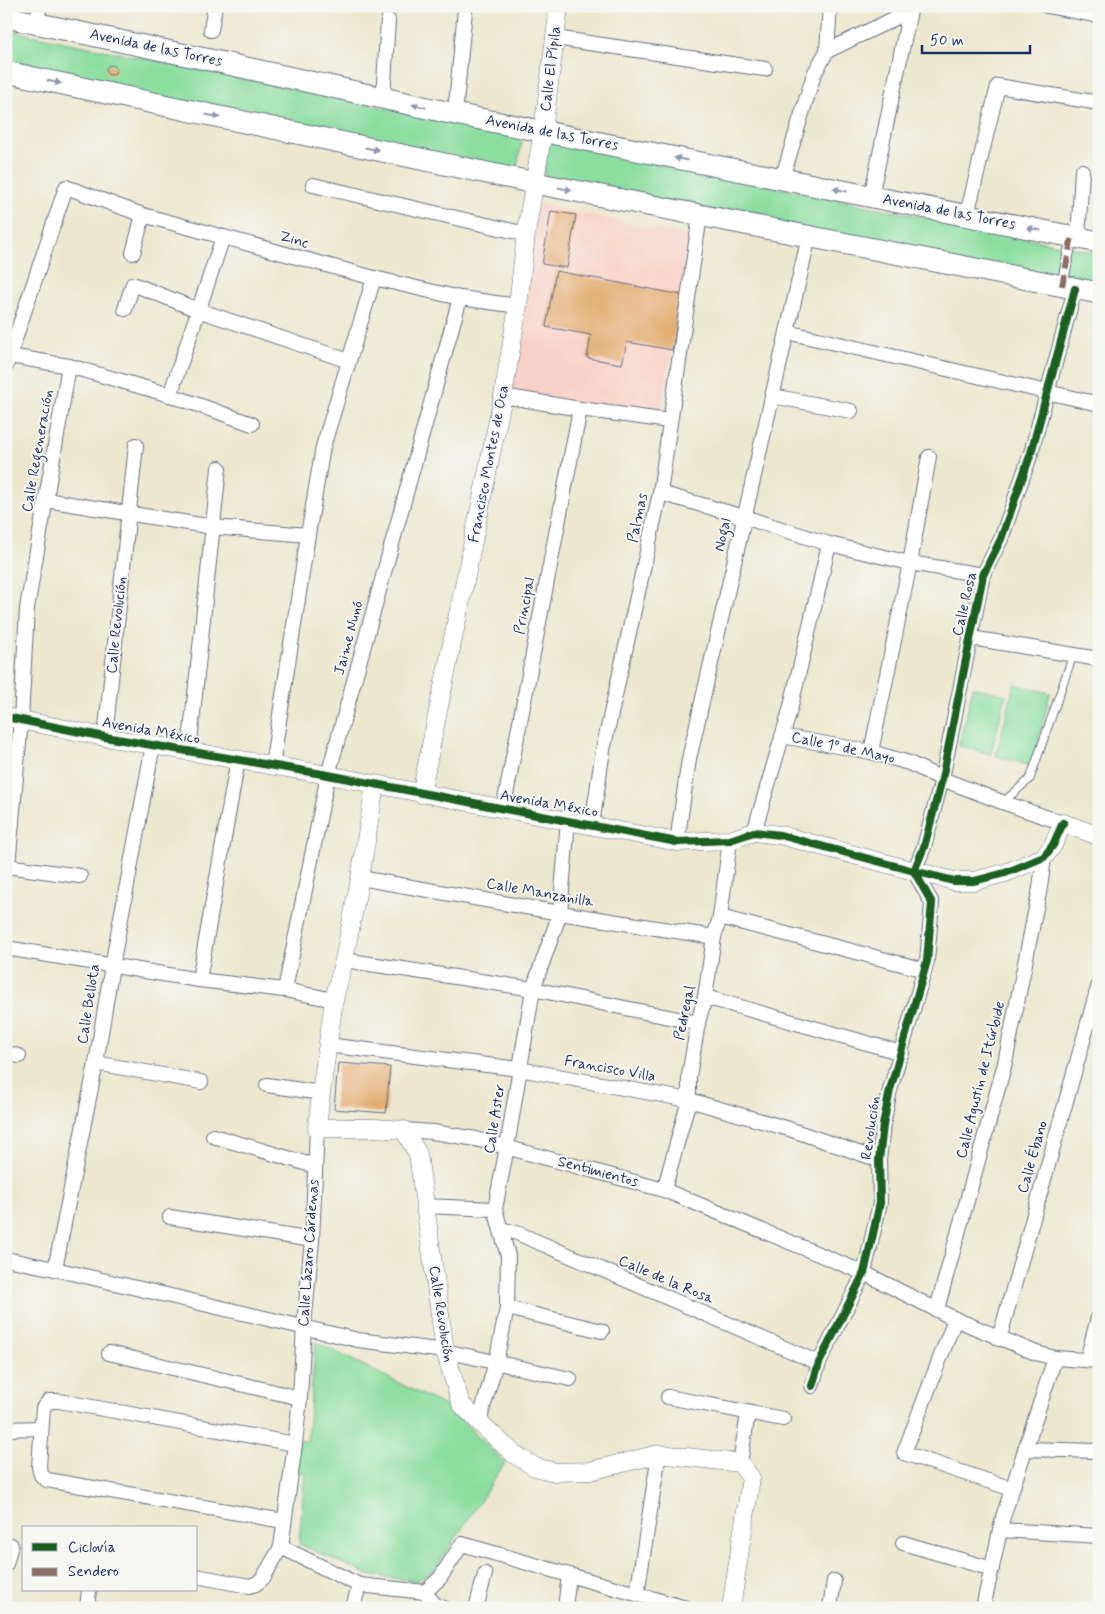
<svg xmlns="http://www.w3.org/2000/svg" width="1105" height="1614" viewBox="0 0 1105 1614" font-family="Mynerve,sans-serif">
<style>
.built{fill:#f7d1c7}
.green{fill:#8bdea0;stroke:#53867f}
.building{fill:#e4af73}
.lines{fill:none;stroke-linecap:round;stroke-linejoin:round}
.service-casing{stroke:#646f85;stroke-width:9}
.pedestrian-casing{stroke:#646f85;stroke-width:12}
.minor-casing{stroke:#646f85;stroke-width:16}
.tertiary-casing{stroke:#646f85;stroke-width:19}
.primary-casing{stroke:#646f85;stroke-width:23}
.service{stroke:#fff;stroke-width:7}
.pedestrian{stroke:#fff;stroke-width:10}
.minor{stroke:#fff;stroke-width:14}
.tertiary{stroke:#fff;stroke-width:18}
.primary{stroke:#fff;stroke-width:21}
.quiet{stroke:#8d6e63;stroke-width:6;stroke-dasharray:12 6;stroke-linecap:butt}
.cycleway-casing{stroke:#f6f6f2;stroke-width:11}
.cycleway{stroke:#1b5e20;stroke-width:8}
.oneway{fill:#8d97ae}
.labels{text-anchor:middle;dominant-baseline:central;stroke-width:4;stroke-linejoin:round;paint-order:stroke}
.street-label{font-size:15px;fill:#1b2f5e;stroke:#f6f6f2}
</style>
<rect width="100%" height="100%" fill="#f6f6f2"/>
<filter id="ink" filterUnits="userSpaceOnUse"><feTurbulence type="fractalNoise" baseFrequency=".02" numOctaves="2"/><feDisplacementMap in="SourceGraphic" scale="10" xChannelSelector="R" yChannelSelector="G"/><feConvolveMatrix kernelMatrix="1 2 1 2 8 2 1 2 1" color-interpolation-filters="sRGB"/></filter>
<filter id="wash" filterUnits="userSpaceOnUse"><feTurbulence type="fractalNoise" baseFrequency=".0096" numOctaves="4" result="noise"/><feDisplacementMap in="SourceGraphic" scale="20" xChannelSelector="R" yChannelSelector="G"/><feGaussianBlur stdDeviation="1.12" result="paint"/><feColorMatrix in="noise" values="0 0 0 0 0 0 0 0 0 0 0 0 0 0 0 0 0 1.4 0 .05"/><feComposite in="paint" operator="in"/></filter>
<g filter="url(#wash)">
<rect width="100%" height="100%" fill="#ece7ce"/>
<!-- built -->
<path class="built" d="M538,204L694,237L660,415L511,392Z"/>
<!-- green -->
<g class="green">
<path d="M6,30L516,135L522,142L516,171L6,68Z"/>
<path d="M554,142L1099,253V291L548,180L544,173L548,145Z"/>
<path d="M1014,684L1050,693L1032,766L996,756Z"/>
<path d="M973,687L1006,695L991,754L959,746Z"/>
<path d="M316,1342L449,1408L505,1463L435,1569L416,1581L369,1575L299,1544L305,1472H293L296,1439L307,1442Z"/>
</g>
<g id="blocks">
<!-- building -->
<g class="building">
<circle cx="111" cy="70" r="5"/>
<path d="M551,211L576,215L567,268L542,264Z"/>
<path d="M556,271L682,295L672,350L627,342L622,364L587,358L591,335L546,327Z"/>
<path d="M338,1063L390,1067L386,1113L334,1109Z"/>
</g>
</g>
</g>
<g filter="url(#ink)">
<use href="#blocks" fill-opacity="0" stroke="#646f85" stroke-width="1"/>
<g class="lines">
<!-- service casing -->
<g class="service-casing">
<path id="service" d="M1003,802L1030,779L1073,655"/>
</g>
<!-- pedestrian casing -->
<g class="pedestrian-casing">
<path id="pedestrian" d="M1062,286L1072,236"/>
</g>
<!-- minor casing -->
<g class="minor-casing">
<g id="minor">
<path d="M1047,6L1099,16"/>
<path d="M36,23L40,6"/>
<path d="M211,30L215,6"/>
<path d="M555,38L765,69"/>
<path d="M827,51L910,11"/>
<path d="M383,98L388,20"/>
<path d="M455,114L465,10"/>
<path d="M782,179L814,74L827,51L830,6"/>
<path d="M313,185L526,234"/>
<path d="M871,197L911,6"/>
<path d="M967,215L998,86L1099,103"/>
<path d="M1078,238L1082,171"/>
<path d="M133,253L143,215"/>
<path d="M125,309L133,284L198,310L349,361"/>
<path d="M787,332L1099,404"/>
<path d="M10,356L69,366L170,395L252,424"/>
<path d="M6,366L66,187L143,215L374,278L460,298L518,306"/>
<path d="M170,395L223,237"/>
<path d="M503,396L580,409L670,421"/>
<path d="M772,396L851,411"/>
<path d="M660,493L744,517L829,544L910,563L983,575"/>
<path d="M46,500L213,527L308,535"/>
<path d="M971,638L1099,659"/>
<path d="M782,736L871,752L909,763L942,779L1002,802L1063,823"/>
<path d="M105,737L136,445"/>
<path d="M189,751L219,468"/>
<path d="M871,752L910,563L929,457"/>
<path d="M272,766L308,535L323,447L374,278"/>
<path d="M503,810L580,409"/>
<path d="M592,825L603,750L660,493L700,215"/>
<path d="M754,832L790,710L829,544"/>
<path d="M677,842L689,759L809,236"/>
<path d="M6,866L80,876"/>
<path d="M8,866L21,720L27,608L69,366"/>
<path d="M360,878L560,913L714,937"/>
<path d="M720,917L925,970"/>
<path d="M6,948L199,980L285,990L334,1000"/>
<path d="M344,960L533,989L698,1023"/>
<path d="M199,980L238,759"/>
<path d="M285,990L328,775L460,298"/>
<path d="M705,997L902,1053"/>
<path d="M327,1045L519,1069L689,1100L789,1129L879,1160"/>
<path d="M6,1053L19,1056"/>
<path d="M96,1063L201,1082"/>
<path d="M267,1085L321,1093"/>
<path d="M404,1130L433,1132L476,1139L664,1190L864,1273L955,1319L1036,1353L1055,1358L1099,1361"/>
<path d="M213,1136L315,1166"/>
<path d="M664,1190L689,1100V1076L698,1023L705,997L714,937L720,917L730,840"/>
<path d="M425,1206L495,1209"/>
<path d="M170,1217L312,1240"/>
<path d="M501,1229L517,1233L819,1363"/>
<path d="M6,1259L55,1269L358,1340L445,1351L570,1379"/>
<path d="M55,1269L96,1063L112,966L153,745"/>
<path d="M507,1308L602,1331"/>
<path d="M937,1309L1005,1063L1040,888L1044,857"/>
<path d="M955,1319L904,1453L1012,1489"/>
<path d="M999,1339L1099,984"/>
<path d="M109,1353L300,1398"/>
<path d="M1087,1360L1099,1314"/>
<path d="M812,1386L819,1363L864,1273L880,1203L879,1160L883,1125L890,1090L927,961L932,903L914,871L924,847L942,779L983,575L1001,539L1031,453L1075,289"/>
<path d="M668,1397L783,1419"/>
<path d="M479,1422L496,1362L507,1308L508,1256L495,1209L507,1147L533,989L560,913L568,821"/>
<path d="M6,1429L41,1428"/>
<path d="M1025,1449L1099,1451"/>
<path d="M740,1463L748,1413"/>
<path d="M284,1521L47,1480L41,1475L39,1467L43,1408L49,1401H59L295,1444"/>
<path d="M1000,1530L1099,1536"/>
<path d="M903,1543L992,1569"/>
<path d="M281,1547L359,1585L425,1592L435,1605L444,1608"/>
<path d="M6,1564L11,1545"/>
<path d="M196,1576L249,1586L256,1584L263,1578L281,1547L295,1444L300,1398L304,1326L312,1240L317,1128"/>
<path d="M425,1592L440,1578L462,1544L569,1575L686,1608"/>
<path d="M637,1594L659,1454"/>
<path d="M87,1608L89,1590"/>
<path d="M353,1608L359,1585"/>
<path d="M476,1608L485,1574"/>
<path d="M565,1608L569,1575"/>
<path d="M830,1608L834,1581"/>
<path d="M983,1608L1003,1517L1055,1358"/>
</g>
</g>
<!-- tertiary casing -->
<g class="tertiary-casing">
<g id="tertiary">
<path d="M6,717L105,737L328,775L677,842L730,840L754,832L780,835L914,871L954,881H974L1005,873L1044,857L1053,845L1063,823L1099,836"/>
<path d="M375,785L360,878L344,960L334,1000L321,1093L317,1128H374L404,1130L418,1154L445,1351L461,1404L479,1422L514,1454L535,1467L555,1472L590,1471L659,1454L740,1463L751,1478L731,1608"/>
<path d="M421,794L503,396L518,306L526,234L543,131L559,6"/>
</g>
</g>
<!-- primary casing -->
<g class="primary-casing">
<g id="primary">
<path d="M6,17L210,60L455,114L1099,242"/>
<path d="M6,72L535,183L1099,293"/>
</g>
</g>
<!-- service -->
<use href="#service" class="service"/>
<!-- pedestrian -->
<use href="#pedestrian" class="pedestrian"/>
<!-- minor -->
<use href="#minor" class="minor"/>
<!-- tertiary -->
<use href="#tertiary" class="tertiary"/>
<!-- primary -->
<use href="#primary" class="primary"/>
<!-- quiet -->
<path class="quiet" d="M1062,286L1072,236"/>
<!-- cycleway casing -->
<g class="cycleway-casing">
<g id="cycleway">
<path d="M6,717L105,737L328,775L677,842L730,840L754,832L780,835L914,871L954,881H974L1005,873L1044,857L1053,845L1063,823"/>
<path d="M812,1386L819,1363L864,1273L880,1203L879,1160L883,1125L890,1090L927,961L932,903L914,871L924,847L942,779L983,575L1001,539L1031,453L1075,289"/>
</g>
</g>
<!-- cycleway -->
<use href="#cycleway" class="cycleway"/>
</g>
<!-- one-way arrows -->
<defs><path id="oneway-solid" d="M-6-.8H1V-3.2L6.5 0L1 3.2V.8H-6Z" transform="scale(1.25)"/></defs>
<g class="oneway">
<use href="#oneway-solid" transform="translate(54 82) rotate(12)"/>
<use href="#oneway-solid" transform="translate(419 106) rotate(-167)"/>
<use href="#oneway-solid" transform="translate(213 116) rotate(12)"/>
<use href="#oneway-solid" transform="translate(372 149) rotate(12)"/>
<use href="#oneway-solid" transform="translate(681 159) rotate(-169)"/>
<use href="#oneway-solid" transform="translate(565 189) rotate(11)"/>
<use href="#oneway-solid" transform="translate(840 190) rotate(-169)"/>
<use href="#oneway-solid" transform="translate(1034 229) rotate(-169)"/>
</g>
</g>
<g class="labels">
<!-- street labels -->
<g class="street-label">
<text transform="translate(156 48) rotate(12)">Avenida de las Torres</text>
<text transform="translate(551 69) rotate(-83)">Calle El Pípila</text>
<text transform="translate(552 133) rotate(11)">Avenida de las Torres</text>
<text transform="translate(949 212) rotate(11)">Avenida de las Torres</text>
<text transform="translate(294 240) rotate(15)">Zinc</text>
<text transform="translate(38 451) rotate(-80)">Calle Regeneración</text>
<text transform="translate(489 464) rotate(-79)">Francisco Montes de Oca</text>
<text transform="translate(638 518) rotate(-78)">Palmas</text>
<text transform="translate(723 535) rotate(-77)">Nogal</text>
<text transform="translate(965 604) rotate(-77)">Calle Rosa</text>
<text transform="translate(525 606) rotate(-79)">Principal</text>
<text transform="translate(117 625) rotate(-84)">Calle Revolución</text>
<text transform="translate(349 638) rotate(-75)">Jaime Nunó</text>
<text transform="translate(151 731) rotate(10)">Avenida México</text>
<text transform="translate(843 748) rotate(12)">Calle 1º de Mayo</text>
<text transform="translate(549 804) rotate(10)">Avenida México</text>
<text transform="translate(540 893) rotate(10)">Calle Manzanilla</text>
<text transform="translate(89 1004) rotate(-81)">Calle Bellota</text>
<text transform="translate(685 1013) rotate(-78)">Pedregal</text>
<text transform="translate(610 1069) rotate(10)">Francisco Villa</text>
<text transform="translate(981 1080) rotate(-76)">Calle Agustín de Itúrbide</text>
<text transform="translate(495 1119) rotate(-81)">Calle Aster</text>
<text transform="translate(871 1128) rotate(-82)">Revolución</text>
<text transform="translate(1033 1157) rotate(-74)">Calle Ébano</text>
<text transform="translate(598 1172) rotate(15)">Sentimientos</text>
<text transform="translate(309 1253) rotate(-86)">Calle Lázaro Cárdenas</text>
<text transform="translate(666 1280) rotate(23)">Calle de la Rosa</text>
<text transform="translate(441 1314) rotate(81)">Calle Revolución</text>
</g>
</g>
<!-- margin -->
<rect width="1105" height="1614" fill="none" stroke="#f6f6f2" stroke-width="25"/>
<!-- legend -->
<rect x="22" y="1526" width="175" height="65" fill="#f6f6f2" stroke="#9ea6b7"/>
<rect x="32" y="1543" width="25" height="8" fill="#1b5e20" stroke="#9ea6b7"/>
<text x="68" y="1552" font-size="15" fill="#1b2f5e">Ciclovía</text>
<rect x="32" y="1568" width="25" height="8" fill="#8d6e63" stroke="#9ea6b7"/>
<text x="68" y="1576" font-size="15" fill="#1b2f5e">Sendero</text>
<!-- scale -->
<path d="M922 45v8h108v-8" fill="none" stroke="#1b2f5e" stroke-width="2.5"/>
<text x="930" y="45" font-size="15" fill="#1b2f5e" stroke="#f6f6f2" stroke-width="4" paint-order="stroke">50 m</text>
</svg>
